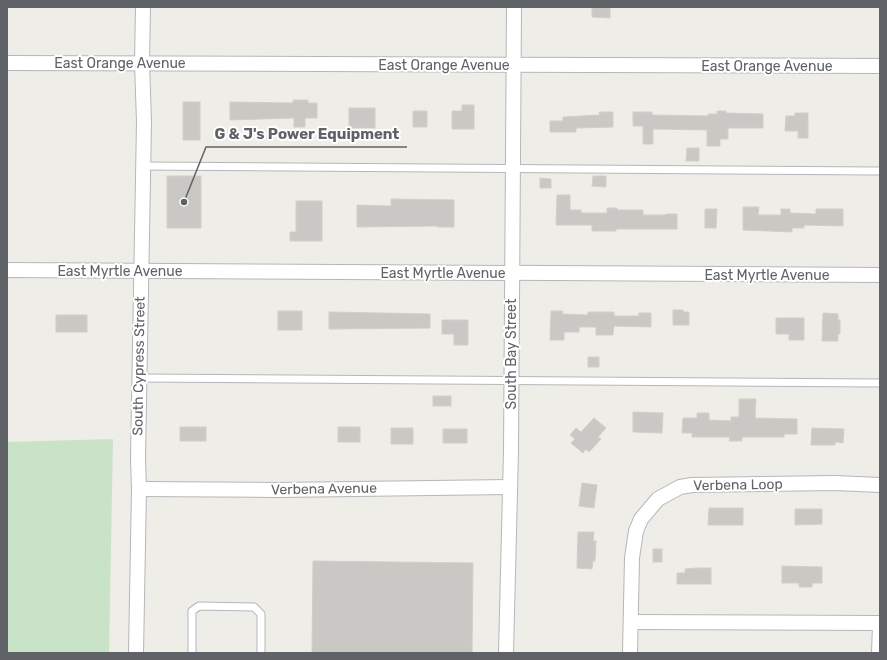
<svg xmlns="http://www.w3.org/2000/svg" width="887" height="660" viewBox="0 0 887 660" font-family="Rubik,sans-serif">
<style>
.green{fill:#c9e3c8}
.building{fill:#cac8c4;stroke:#d3cec7}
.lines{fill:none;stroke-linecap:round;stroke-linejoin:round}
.lane-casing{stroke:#b4b7ba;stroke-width:9}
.street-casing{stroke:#b4b7ba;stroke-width:16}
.lane{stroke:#fff;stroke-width:7}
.street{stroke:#fff;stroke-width:14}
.labels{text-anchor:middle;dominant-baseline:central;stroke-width:4;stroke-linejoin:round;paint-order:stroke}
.street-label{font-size:14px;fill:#5f6266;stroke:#fff}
.leader{fill:none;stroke:#5f6266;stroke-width:1.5}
.callout-dot{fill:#5f6266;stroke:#fff;stroke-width:1.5}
.callout-label{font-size:15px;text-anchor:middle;font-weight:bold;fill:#5f6266;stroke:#fff;stroke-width:4;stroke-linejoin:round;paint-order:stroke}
</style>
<rect width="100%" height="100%" fill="#efede8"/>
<!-- green -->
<path class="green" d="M113,439L109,653H7V442Z"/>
<!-- building -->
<g class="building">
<path d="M592,7H610V18L592,17Z"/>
<path d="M293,100H308V103H317V118H305V127H294V118L230,120V102L293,103Z"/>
<rect x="183" y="102" width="17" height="38"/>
<path d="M462,105H474V129H452V111H462Z"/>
<rect x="349" y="108" width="26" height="20"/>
<rect x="413" y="111" width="14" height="16"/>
<path d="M717,111H726V113L763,114V128H728V139H720V146H707V130L653,129V144H643V126H633V112H652V115L708,116V114H717Z"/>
<path d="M599,112H613V127L576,128V132H550V121H563V117L600,115Z"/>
<path d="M795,113H808V138H798V131H785L786,116H795Z"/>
<path d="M687,148H699V161H686Z"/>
<rect x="167" y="176" width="34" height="52"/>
<path d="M593,176H606V187L592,186Z"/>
<path d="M540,178L551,179V188H540Z"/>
<path d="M557,195H570V210H581V213H607V208H617V210H643V215H666V214H677V229H616V231H592V225H556Z"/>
<path d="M391,199L454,200V227H437V226L357,227V205L391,206Z"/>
<path d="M296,201H322V241H290V232H296Z"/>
<path d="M743,207H759L758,215H781V209H790V213L816,214V209H843V226L804,225V228H792V232L743,230Z"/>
<path d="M705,209H717L716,228H705Z"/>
<path d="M673,310H683V312H689V325H673Z"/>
<rect x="278" y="311" width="24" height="19"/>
<path d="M551,311H563L562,314L588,315V312H614V316H639V313H651V327L614,326L613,335H596V327H579V332H564V340H550Z"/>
<path d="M329,312L430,314V328L329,329Z"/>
<path d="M823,313L838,314V320H840V334H838V341H822Z"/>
<rect x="56" y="315" width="31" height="17"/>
<path d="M776,318H804V340H789V334H776Z"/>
<path d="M442,320H468V345H454V334H442Z"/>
<rect x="588" y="357" width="11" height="10"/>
<rect x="433" y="396" width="18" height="10"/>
<path d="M739,399H756L755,418L797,419V434H784V437H742V441H729L730,437H692V433H682L683,418H697V413H709V420L731,421V417H739Z"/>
<path d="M633,412L663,413L662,433L633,432Z"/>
<path d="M594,418L606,428L598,437L601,439L589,452L586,449L583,453L571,443L575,439L570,435L576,428L581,432Z"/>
<rect x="180" y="427" width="26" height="14"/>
<rect x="338" y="427" width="22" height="15"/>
<rect x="391" y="428" width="22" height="16"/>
<path d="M812,428L844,429L843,443L835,442V445H811Z"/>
<rect x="443" y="429" width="24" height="14"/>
<path d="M582,483L597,485L594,508L579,506Z"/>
<path d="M709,508H743V525H708Z"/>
<path d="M795,509H822V524L795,525Z"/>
<path d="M578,532H594L593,541H596L595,561H593L592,569L577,568Z"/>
<rect x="653" y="549" width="9" height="13"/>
<path d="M313,561L473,563L472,653H312Z"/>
<path d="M782,566L822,567V583H812V587H799V583H782Z"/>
<path d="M697,568H711V584H677V573H685V569Z"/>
</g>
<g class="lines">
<!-- lane casing -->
<g class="lane-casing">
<g id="lane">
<path d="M143,166L880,171"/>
<path d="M139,378L880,383"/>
<path d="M192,653V611L199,606L254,607L261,614V653"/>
</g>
</g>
<!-- street casing -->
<g class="street-casing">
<g id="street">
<path d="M7,63L880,66"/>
<path d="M7,270L880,275"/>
<path d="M139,489L276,490L510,487"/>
<path d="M631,622L880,623"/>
<path d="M136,653L139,489L138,458L144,122L142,63L143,7"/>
<path d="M506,653L511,451L514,7"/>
<path d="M630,653L632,558L636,531L641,519L658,499L680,487L692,485L835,483L880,485"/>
<path d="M879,653L880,624"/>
</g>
</g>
<!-- lane -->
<use href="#lane" class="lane"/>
<!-- street -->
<use href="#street" class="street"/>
</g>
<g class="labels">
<!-- street labels -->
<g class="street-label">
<text x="120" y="63">East Orange Avenue</text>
<text x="444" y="65">East Orange Avenue</text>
<text x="767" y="66">East Orange Avenue</text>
<text x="120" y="271">East Myrtle Avenue</text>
<text x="443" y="273">East Myrtle Avenue</text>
<text x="767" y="275">East Myrtle Avenue</text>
<text transform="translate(511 354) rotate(-90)">South Bay Street</text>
<text transform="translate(139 366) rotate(-89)">South Cypress Street</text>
<text transform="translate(738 485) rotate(-1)">Verbena Loop</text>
<text transform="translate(324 489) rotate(-1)">Verbena Avenue</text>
</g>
</g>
<!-- callouts -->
<path class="leader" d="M184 202L206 147H407"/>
<circle class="callout-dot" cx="184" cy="202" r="4"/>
<g class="callout-label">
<text x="307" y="139">G &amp; J's Power Equipment</text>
</g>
<!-- border -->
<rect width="887" height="660" fill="none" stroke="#5f6266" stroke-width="16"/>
</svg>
